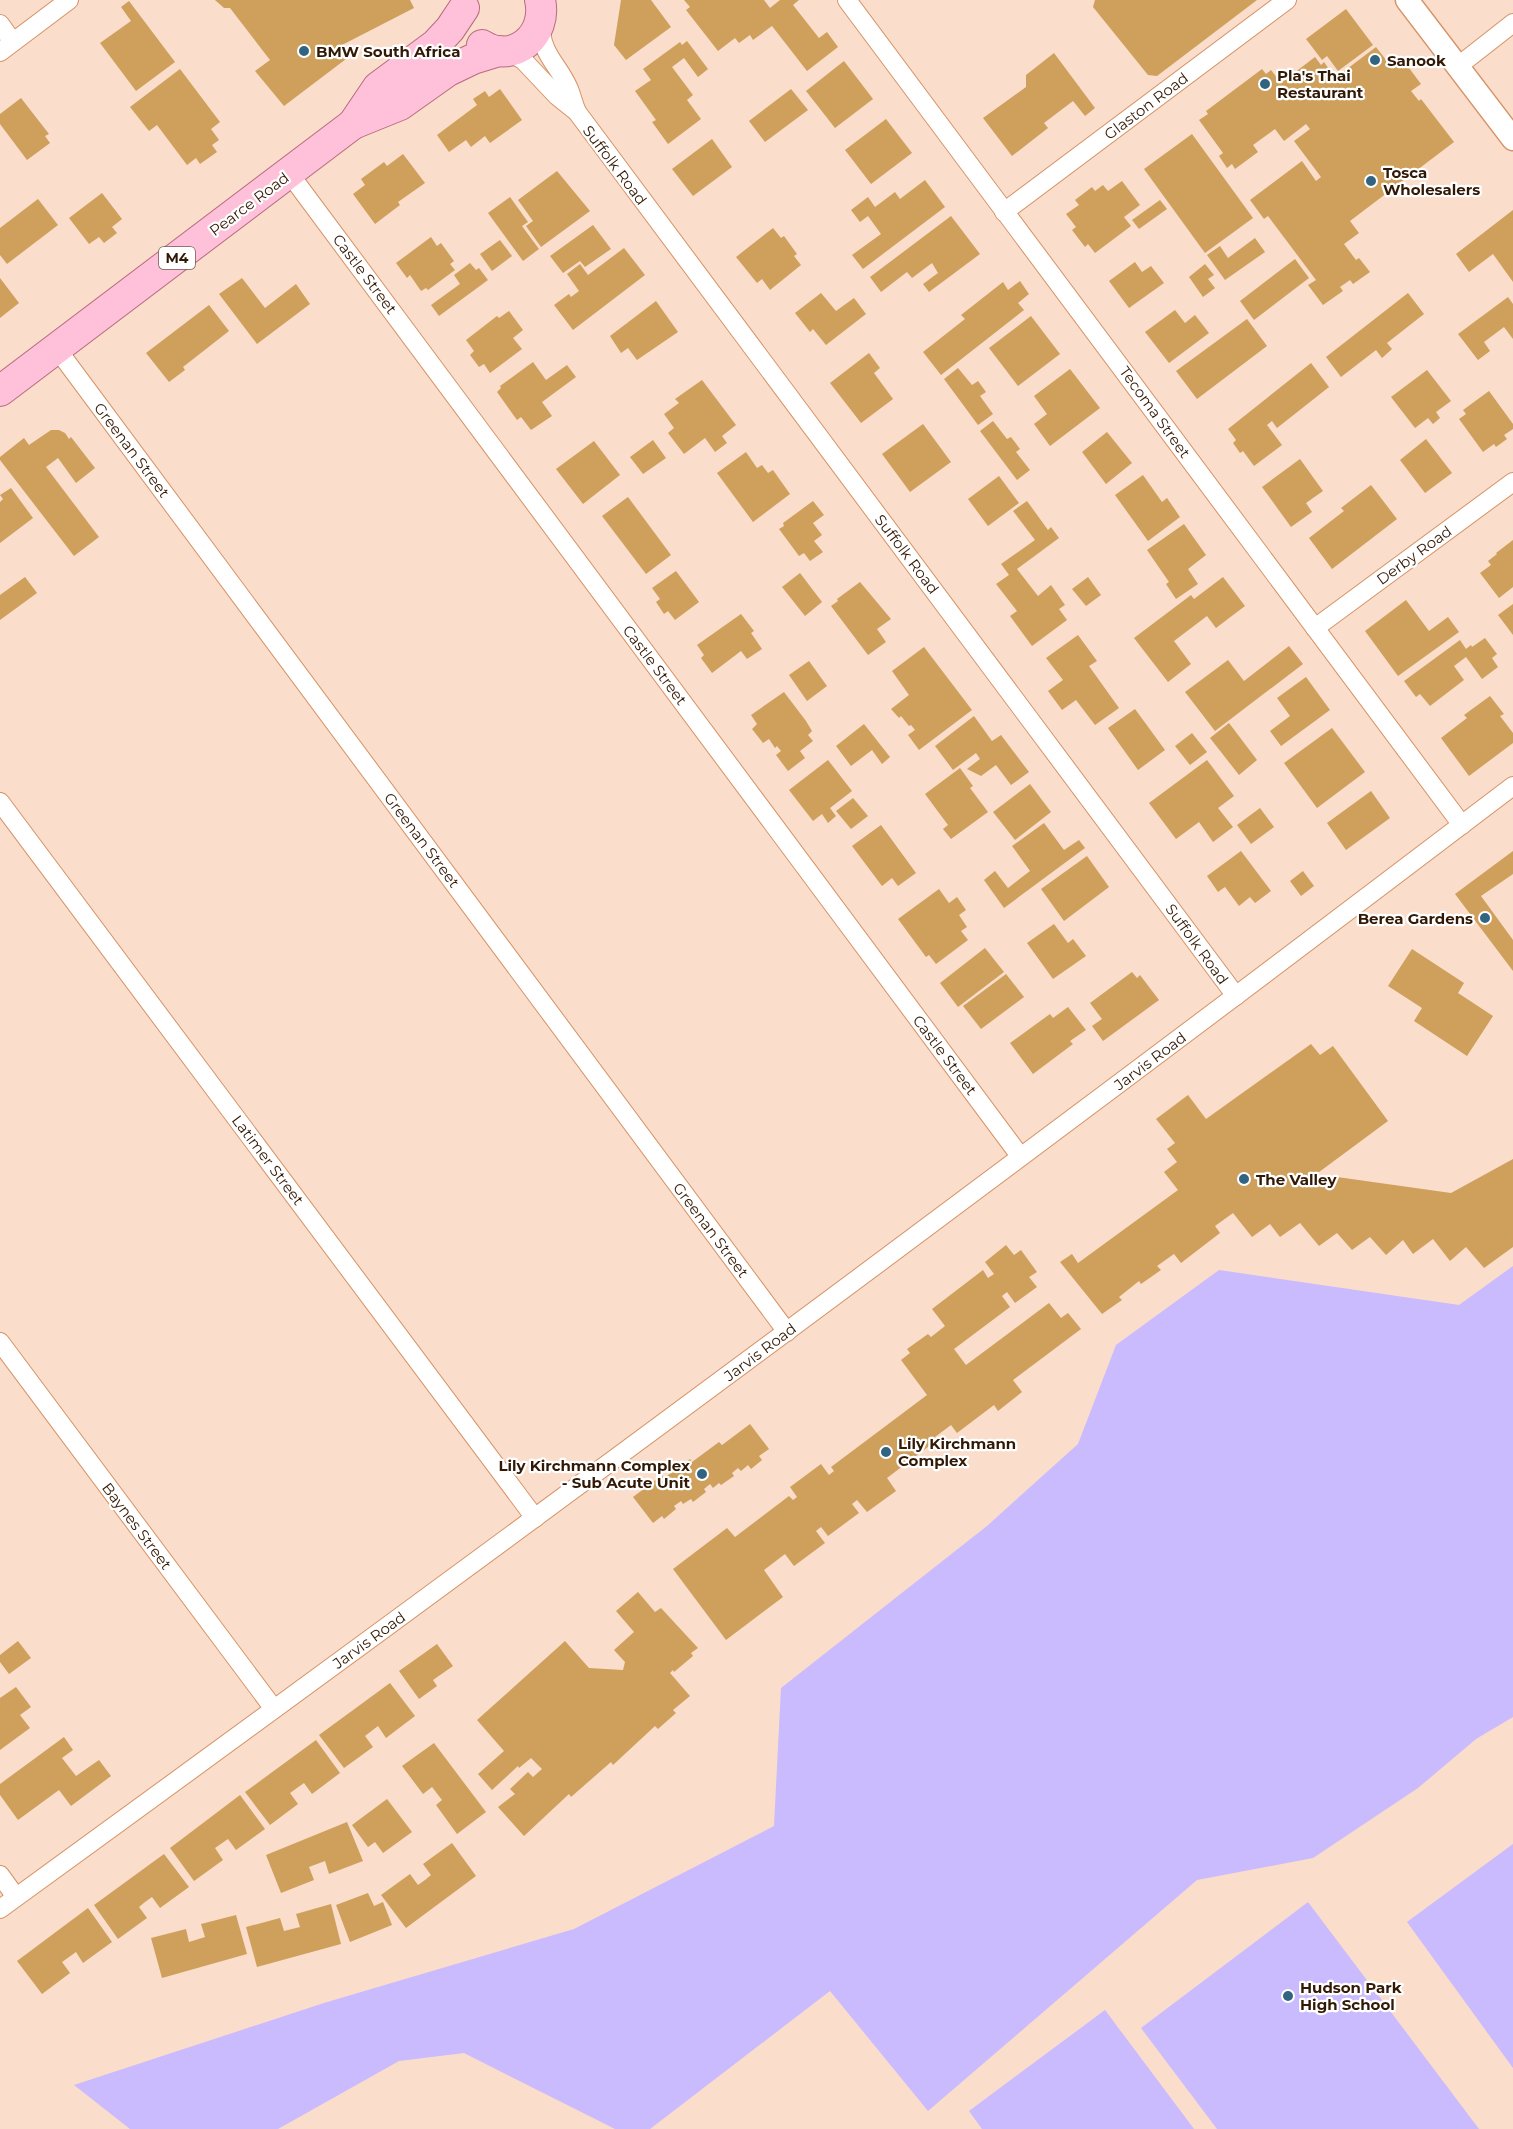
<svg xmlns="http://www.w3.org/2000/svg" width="1513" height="2129" viewBox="0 0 1513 2129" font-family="Montserrat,sans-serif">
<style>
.green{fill:#cabafe}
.building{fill:#cea05c}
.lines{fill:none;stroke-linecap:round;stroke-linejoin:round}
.minor-casing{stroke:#d69365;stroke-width:20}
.tertiary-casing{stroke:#d69365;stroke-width:25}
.primary-casing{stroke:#b76b7f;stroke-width:32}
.minor{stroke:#fff;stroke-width:18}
.tertiary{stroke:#fff;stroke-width:22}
.primary{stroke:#ffc1d9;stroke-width:30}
.poi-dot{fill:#316481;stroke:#fff;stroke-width:2}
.labels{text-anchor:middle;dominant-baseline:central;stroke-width:4.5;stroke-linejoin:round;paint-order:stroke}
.shield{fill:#fff;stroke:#705e50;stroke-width:1.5}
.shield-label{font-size:14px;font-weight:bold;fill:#321905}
.poi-label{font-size:15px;font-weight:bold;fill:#321905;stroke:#fff;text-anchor:start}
.street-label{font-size:15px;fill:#321905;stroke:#fff}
</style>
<rect width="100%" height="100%" fill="#faddcb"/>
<!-- green -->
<g class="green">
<path d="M1513,1266V1717L1476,1739L1418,1788L1313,1858L1197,1880L928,2111L830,1991L650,2129H615L464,2053L399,2061L278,2129H130L74,2085L324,2003L574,1929L774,1826L781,1688L987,1526L1078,1444L1116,1345L1219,1270L1459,1305Z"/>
<path d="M1513,1844V2068L1407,1922Z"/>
<path d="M1308,1902L1479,2129H1217L1141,2028Z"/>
<path d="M1105,2010L1194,2129H982L969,2111Z"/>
</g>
<!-- building -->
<g class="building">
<path d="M215,0H410L414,8L342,45L350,56L284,106L255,71L270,60L230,8H224Z"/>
<path d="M621,0H651L671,27L626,60L614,45Z"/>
<path d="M684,0H764L770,8L780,0H799L793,5L819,38L827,32L838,47L807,71L772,26L753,40L750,35L739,43L735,38L718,51L686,10L690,7Z"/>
<path d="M1095,0H1257L1157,76L1148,75L1093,7Z"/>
<path d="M129,1L175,62L136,91L100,43L131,21L121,7Z"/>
<path d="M1346,9L1373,45L1338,71L1327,56L1322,60L1306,39Z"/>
<path d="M687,41L708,69L698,77L684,58L672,67L693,95L687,100L701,119L668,144L652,122L656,120L635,91L651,80L643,69L680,42L682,45Z"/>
<path d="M1376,47L1390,65L1393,63L1395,66L1403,60L1421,84L1411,91L1419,101L1421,99L1454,142L1350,221L1359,233L1344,244L1356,260L1359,258L1370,272L1353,284L1350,280L1340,287L1343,291L1323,305L1308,285L1316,280L1268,216L1264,219L1250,200L1302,161L1316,181L1321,177L1294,141L1310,129L1306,124L1284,141L1275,129L1253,145L1258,152L1235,169L1232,164L1227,168L1219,156L1223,153L1199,120L1208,114L1206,111L1262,69L1266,74L1271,70L1281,83L1315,57L1321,65L1324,62L1335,78Z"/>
<path d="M1054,53L1095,108L1085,116L1073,101L1044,123L1048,128L1012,156L983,118L1026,87V75Z"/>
<path d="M844,61L873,99L835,128L806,91Z"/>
<path d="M180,69L220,122L211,129L219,140L212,145L217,152L200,164L196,158L187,165L157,125L149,131L130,107Z"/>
<path d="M500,89L522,120L490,143L485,136L471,147L466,140L449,152L437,135L477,105L473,99L485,91L489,97Z"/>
<path d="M791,89L808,110L765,142L749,121Z"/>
<path d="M21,98L49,134L45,136L50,143L27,160L0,124V114Z"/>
<path d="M886,119L912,153L871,184L845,150Z"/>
<path d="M1192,134L1253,218L1205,253L1144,169Z"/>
<path d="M712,139L732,167L693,196L672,169Z"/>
<path d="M403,154L425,183L398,202L400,205L375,224L353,194L365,185L361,179L384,162L387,166Z"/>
<path d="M557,171L590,211L541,247L526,226L533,221L518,200Z"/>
<path d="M925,180L945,207L863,269L852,255L881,234L868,216L860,222L851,210L868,197L875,207L895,192L900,199Z"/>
<path d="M1122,181L1140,205L1124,217L1131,226L1095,253L1088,244L1085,247L1072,230L1076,227L1066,214L1079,205L1075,200L1092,187L1095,191L1103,185L1108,191Z"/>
<path d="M102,193L122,219L112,227L117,233L104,243L99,237L89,244L69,218Z"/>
<path d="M510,197L528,222L522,226L539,249L523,261L488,213Z"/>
<path d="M38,199L58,225L7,264L0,255V228Z"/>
<path d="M1160,200L1167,209L1139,229L1132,220Z"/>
<path d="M1513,210V282L1493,254L1469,272L1456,254Z"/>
<path d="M951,216L980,254L929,292L923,284L938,273L932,263L912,278L907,272L881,292L870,277Z"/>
<path d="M593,225L611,249L585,267L580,261L563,273L550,256Z"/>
<path d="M773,228L781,238L784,236L797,254L794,256L801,265L770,290L762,279L757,283L736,257Z"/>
<path d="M431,237L437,246L441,243L454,261L450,264L455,270L428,290L426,288L421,291L410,275L407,278L396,263Z"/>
<path d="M1255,238L1265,252L1225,280L1207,255L1220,246L1228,258Z"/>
<path d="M500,240L512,256L492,271L480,254Z"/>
<path d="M624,248L645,275L573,330L554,305L569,294L571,297L579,291L567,274L580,264L588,275Z"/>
<path d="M1295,259L1309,278L1254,320L1240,301Z"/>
<path d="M1135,262L1142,272L1151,266L1164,283L1129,308L1109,281Z"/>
<path d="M470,263L476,270L479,268L488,280L439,316L431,305L460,284L454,275Z"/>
<path d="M1205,264L1214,275L1208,279L1215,288L1203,297L1189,277Z"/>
<path d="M0,278L19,303L0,318Z"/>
<path d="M242,278L265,308L296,284L310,304L257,344L219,294Z"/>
<path d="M1020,281L1029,294L1018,303L1024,310L941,375L923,352L965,319L961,315L1003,282L1008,290Z"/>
<path d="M821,293L836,311L854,298L866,314L826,345L813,329L810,332L795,313Z"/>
<path d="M1408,293L1424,314L1387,343L1392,349L1382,358L1376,350L1341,377L1326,357Z"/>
<path d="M1508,297L1513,304V339L1504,327L1484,342L1490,351L1478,360L1458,334Z"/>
<path d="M656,301L678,332L637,360L628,348L621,353L610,336Z"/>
<path d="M209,305L229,331L183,367L185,370L169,382L146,353Z"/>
<path d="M1175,310L1185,323L1195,315L1209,333L1169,363L1145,332Z"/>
<path d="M509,311L523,330L513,338L522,349L490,373L484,364L479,367L470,355L474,351L466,340L497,316L499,318Z"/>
<path d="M1031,316L1060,354L1018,386L989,348Z"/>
<path d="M1247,319L1267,346L1197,399L1176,371Z"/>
<path d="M869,353L880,368L874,373L893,399L861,423L830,383Z"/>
<path d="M533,362L546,380L567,365L576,377L542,402L552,416L531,430L521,417L517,420L497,392L501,388L500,386Z"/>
<path d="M1311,363L1329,387L1277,428L1272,421L1267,425L1282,445L1254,466L1243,451L1240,453L1233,443L1236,440L1228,429Z"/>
<path d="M958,368L972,385L978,381L986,392L980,396L993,414L978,425L944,379Z"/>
<path d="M1070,369L1100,408L1050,446L1034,424L1047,414L1034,396Z"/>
<path d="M1427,370L1451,401L1436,412L1440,418L1433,424L1428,418L1415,428L1391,397Z"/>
<path d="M702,380L736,425L722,436L727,443L715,452L705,438L684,454L668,433L674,428L664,414L679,403L675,399Z"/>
<path d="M1489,391L1513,424V429L1504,435L1507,439L1496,447L1494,444L1483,452L1459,419L1466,414L1463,410Z"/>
<path d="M993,421L1007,439L1011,437L1020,449L1016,452L1030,470L1017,480L980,431Z"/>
<path d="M923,424L951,462L910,492L882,454Z"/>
<path d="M51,430H59L65,433L69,439L71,437L95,468L76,483L58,458L46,467L99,537L74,556L0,460V457L24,438L29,445Z"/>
<path d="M1107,432L1132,463L1106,484L1082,452Z"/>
<path d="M1426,439L1452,473L1425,493L1400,460Z"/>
<path d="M653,440L666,458L643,474L630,457Z"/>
<path d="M594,441L620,475L583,504L556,469Z"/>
<path d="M746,452L757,468L762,465L768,473L773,470L790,494L753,522L717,473Z"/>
<path d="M1300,459L1323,491L1306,503L1312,512L1291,527L1262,487Z"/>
<path d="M1143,475L1162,502L1167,498L1180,517L1148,541L1115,495Z"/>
<path d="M999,476L1019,503L988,526L968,499Z"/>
<path d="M1371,485L1397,519L1332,569L1309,538L1344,511L1341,508Z"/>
<path d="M11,488L33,518L0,543V502L3,499L0,495Z"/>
<path d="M628,497L671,555L646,574L602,516Z"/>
<path d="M813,501L824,515L813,523L822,535L814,541L823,552L810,561L804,553L799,556L779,529L784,526L783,523Z"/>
<path d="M1027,501L1048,530L1051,527L1059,538L1017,569L1038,596L1051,585L1065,605L1059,609L1067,620L1032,646L1010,616L1017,611L996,584L1009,575L1001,564L1035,540L1013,511Z"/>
<path d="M1184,524L1206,555L1188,569L1198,584L1176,599L1166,584L1169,582L1147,550Z"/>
<path d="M1513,540V587L1499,598L1480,573L1491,565L1488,561L1497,554L1496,553Z"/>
<path d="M676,571L699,602L675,620L668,611L664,614L656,602L660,599L652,588Z"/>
<path d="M800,573L822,602L805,616L782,587Z"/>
<path d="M25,577L37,593L0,620V595Z"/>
<path d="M1088,577L1101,595L1086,606L1072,589Z"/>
<path d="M1223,577L1245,606L1216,628L1207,616L1174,641L1191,664L1168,682L1134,638L1191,595L1194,599Z"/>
<path d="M860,582L891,619L877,629L886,642L868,655L831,606L838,601L837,599Z"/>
<path d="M1406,600L1429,631L1448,617L1459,632L1398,676L1365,631Z"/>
<path d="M1513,604V635L1498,615Z"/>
<path d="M741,614L754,631L751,633L762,649L747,659L741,651L712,673L701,658L704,655L697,645Z"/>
<path d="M1078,635L1097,661L1089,666L1119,708L1095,725L1076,700L1062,710L1048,691L1063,680L1046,658Z"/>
<path d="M1485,638L1497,654L1492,658L1498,667L1482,679L1466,657L1454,666L1464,680L1430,706L1420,694L1416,697L1404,681L1460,640L1466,649L1471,645L1472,647Z"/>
<path d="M1289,646L1303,664L1215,731L1185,692L1228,660L1244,681Z"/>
<path d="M924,647L972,710L919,750L908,735L915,730L911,725L909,726L901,716L899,718L891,709L909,695L892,671Z"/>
<path d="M809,661L827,686L807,701L789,675Z"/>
<path d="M1306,677L1330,710L1281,746L1270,731L1290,716L1277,698Z"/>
<path d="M784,692L806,721L812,731L808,735L813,741L800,751L805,758L788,771L776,755L781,751L777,746L775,748L769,739L763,743L752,729L757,724L751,715Z"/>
<path d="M1490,696L1504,714L1500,716L1513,733V743L1469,776L1441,738L1467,718L1464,715Z"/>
<path d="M1135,709L1165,750L1138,770L1108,728Z"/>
<path d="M974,716L992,741L1001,735L1029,772L1011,785L996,765L981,776L967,769L980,759L976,753L953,770L935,746Z"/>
<path d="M1229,723L1257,760L1239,775L1210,738Z"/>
<path d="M864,724L890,757L882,764L872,750L851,766L836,746Z"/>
<path d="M1332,728L1365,772L1317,808L1284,763Z"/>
<path d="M1192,733L1207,752L1190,765L1175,746Z"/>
<path d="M828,760L852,791L830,808L836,816L828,823L822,814L813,821L789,790Z"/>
<path d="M1207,760L1234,796L1218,808L1233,827L1213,842L1199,822L1176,839L1149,803Z"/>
<path d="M960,768L973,786L970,788L988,812L951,839L943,829L948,825L925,794Z"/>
<path d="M1030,784L1051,812L1015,840L993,812Z"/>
<path d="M1371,791L1390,818L1346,850L1327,823Z"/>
<path d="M853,798L868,816L851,829L836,811Z"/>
<path d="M1260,808L1274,827L1251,844L1237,825Z"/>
<path d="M1044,823L1064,850L1079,840L1085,848L1004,908L984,880L995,871L1008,888L1030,871L1012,846Z"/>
<path d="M881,825L916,873L898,886L892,878L882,886L852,846Z"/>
<path d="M1241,851L1271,891L1255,903L1250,897L1239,906L1225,887L1218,892L1207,876Z"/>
<path d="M1513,851V874L1481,896L1513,940V971L1455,894Z"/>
<path d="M1087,856L1109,887L1064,921L1041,889Z"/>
<path d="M1303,871L1314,886L1301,896L1290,881Z"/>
<path d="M939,889L949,903L957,897L966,910L959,915L967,927L961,931L968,940L936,964L929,955L926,957L898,919Z"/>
<path d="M1054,924L1068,943L1073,939L1086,956L1053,979L1027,943Z"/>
<path d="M985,948L1004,972L958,1007L940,983Z"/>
<path d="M1412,949L1464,983L1458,993L1493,1016L1467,1056L1414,1021L1422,1008L1388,986Z"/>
<path d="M1132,972L1137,978L1140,975L1159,1000L1103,1041L1092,1026L1102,1019L1090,1003Z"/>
<path d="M1006,974L1024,997L981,1029L963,1006Z"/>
<path d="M1068,1007L1086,1030L1070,1041L1073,1044L1033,1074L1010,1043L1050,1014L1053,1018Z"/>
<path d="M1311,1044L1320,1055L1333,1046L1388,1121L1311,1178L1326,1179L1330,1176L1451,1193L1513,1159V1247L1484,1268L1466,1247L1450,1261L1433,1239L1413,1254L1403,1240L1386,1255L1370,1237L1352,1250L1337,1233L1319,1246L1300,1223L1280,1237L1270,1224L1252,1237L1233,1213L1215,1226L1220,1233L1181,1263L1174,1254L1157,1266L1161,1270L1141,1284L1139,1281L1119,1297L1122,1300L1102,1314L1060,1262L1072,1254L1078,1263L1178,1190L1164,1172L1177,1162L1167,1149L1175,1143L1156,1119L1188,1095L1206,1119Z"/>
<path d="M1006,1245L1014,1255L1021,1250L1037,1272L1029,1277L1037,1287L1015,1303L1007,1292L1002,1296L1010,1307L954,1349L966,1365L1049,1303L1061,1318L1068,1313L1081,1329L1013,1380L1022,1392L998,1411L994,1405L957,1433L951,1425L935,1437L937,1440L887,1478L896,1491L867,1512L857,1500L852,1504L859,1513L828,1536L821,1527L816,1531L825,1543L794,1566L785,1554L764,1570L783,1597L726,1640L673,1569L727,1528L735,1537L789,1496L793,1500L797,1497L790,1487L821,1464L829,1475L834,1471L831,1467L927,1395L901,1360L910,1353L907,1349L928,1334L931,1337L945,1326L932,1309L983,1270L988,1278L994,1274L985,1262Z"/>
<path d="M750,1424L769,1449L759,1456L762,1460L751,1469L748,1465L741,1471L738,1468L732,1473L734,1476L721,1485L719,1483L713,1488L710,1484L704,1489L706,1492L693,1502L691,1499L683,1504L681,1501L674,1506L676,1509L664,1519L662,1516L653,1523L633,1497L662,1475L664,1478L690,1459L692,1462L719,1442L722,1445Z"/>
<path d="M638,1592L655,1612L661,1608L698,1648L691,1653L693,1656L674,1672L673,1670L670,1673L690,1696L673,1710L676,1713L658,1729L655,1726L613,1765L611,1762L571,1797L569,1794L524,1836L498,1807L515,1794L510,1789L528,1772L533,1777L542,1769L531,1758L519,1768L518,1766L492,1790L478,1774L504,1751L477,1720L565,1641L589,1668L623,1670L625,1662L614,1650L634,1632L616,1611Z"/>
<path d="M18,1641L31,1658L9,1674L0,1662V1655Z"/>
<path d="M437,1644L453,1666L433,1680L437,1686L419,1699L399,1671Z"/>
<path d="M390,1683L415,1716L386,1738L378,1726L365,1736L373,1747L344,1768L319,1735Z"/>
<path d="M16,1687L31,1707L20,1715L30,1728L0,1750V1698Z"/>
<path d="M64,1737L73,1750L62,1758L76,1776L99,1760L111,1776L71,1806L59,1790L18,1820L0,1795V1784Z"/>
<path d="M316,1740L340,1773L312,1794L304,1783L290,1793L298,1804L270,1825L245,1792Z"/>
<path d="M434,1743L486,1812L457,1834L436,1805L442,1800L432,1787L423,1794L402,1766Z"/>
<path d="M240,1795L265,1829L236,1850L228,1839L215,1848L223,1860L194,1881L170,1848Z"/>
<path d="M387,1799L412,1832L383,1853L375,1842L368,1847L352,1825Z"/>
<path d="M347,1822L363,1861L329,1874L325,1861L309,1867L314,1880L281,1893L266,1855Z"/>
<path d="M452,1843L476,1876L406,1928L381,1895L410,1874L418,1885L425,1880L431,1875L423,1864Z"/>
<path d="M164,1854L189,1887L160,1908L152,1897L145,1902L139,1907L147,1918L118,1939L94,1905Z"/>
<path d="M368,1893L374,1906L383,1902L392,1925L350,1942L336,1905Z"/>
<path d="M331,1904L341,1944L257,1967L246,1927L280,1918L284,1931L300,1927L296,1914Z"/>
<path d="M88,1908L112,1942L83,1963L76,1952L62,1962L70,1973L42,1994L17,1961Z"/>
<path d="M236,1915L247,1954L162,1978L151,1938L186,1929L189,1942L205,1937L201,1924Z"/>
</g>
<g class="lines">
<!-- minor casing -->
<g class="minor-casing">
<g id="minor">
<path d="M847,0L1462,825"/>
<path d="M0,24L13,42"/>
<path d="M540,24C542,57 558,63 569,89C572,97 574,105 577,112"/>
<path d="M507,51L523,60L557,96L577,112L1236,996"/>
<path d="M0,52L69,0"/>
<path d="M1457,67L1513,23"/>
<path d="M289,173L1020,1156"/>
<path d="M1004,212L1287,0"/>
<path d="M57,349L787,1332"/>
<path d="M1315,628L1513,482"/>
<path d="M0,802L535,1518"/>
<path d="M0,1342L274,1709"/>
<path d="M0,1875L16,1897"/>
<path d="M0,1909C508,1540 1013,1166 1513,786"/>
</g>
</g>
<!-- tertiary casing -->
<g class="tertiary-casing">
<path id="tertiary" d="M1407,0L1513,139"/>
</g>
<!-- primary casing -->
<g class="primary-casing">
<g id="primary">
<path d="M482,45C514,65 548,35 540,0"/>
<path d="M353,124L378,87L436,44L450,29L464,8"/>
<path d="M0,391L353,124L400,105L448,71L473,59L499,51"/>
</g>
</g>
<!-- minor -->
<use href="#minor" class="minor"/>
<!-- tertiary -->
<use href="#tertiary" class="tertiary"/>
<!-- primary -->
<use href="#primary" class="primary"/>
</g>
<!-- markers -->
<g class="poi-dot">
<circle cx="304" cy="51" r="6"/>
<circle cx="1375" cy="60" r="6"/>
<circle cx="1265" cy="84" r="6"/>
<circle cx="1371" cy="181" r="6"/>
<circle cx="1485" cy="918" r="6"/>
<circle cx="1244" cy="1179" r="6"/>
<circle cx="886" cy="1452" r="6"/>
<circle cx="702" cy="1474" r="6"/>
<circle cx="1288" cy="1996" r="6"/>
</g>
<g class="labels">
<!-- shield labels -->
<rect class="shield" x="159" y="247" width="36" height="22" rx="4.5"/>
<g class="shield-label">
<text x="177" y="258">M4</text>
</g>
<!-- poi labels -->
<g class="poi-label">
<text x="316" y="51">BMW South Africa</text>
<text x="1387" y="60">Sanook</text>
<text x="1277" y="75">Pla's Thai<tspan x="1277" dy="17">Restaurant</tspan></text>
<text x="1383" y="172">Tosca<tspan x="1383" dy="17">Wholesalers</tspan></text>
<text x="1473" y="918" text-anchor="end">Berea Gardens</text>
<text x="1256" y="1179">The Valley</text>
<text x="898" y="1443">Lily Kirchmann<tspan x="898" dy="17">Complex</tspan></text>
<text x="690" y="1465" text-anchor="end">Lily Kirchmann Complex<tspan x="690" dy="17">- Sub Acute Unit</tspan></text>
<text x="1300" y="1987">Hudson Park<tspan x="1300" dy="17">High School</tspan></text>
</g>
<!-- street labels -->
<g class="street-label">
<text transform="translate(1146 106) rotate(-37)">Glaston Road</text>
<text transform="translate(615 165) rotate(53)">Suffolk Road</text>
<text transform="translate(249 204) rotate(-37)">Pearce Road</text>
<text transform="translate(365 274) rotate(53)">Castle Street</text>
<text transform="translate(1155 412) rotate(54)">Tecoma Street</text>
<text transform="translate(132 450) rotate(53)">Greenan Street</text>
<text transform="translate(907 554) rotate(53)">Suffolk Road</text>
<text transform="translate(1414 555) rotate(-36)">Derby Road</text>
<text transform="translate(655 665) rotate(53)">Castle Street</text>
<text transform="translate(422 840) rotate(53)">Greenan Street</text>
<text transform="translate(1197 944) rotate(54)">Suffolk Road</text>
<text transform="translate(945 1055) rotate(53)">Castle Street</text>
<text transform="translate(1150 1061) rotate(-37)">Jarvis Road</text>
<text transform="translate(268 1160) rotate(53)">Latimer Street</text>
<text transform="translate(711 1230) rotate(53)">Greenan Street</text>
<text transform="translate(760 1352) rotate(-37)">Jarvis Road</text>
<text transform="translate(137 1526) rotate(53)">Baynes Street</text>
<text transform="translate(369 1640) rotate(-36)">Jarvis Road</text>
</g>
</g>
</svg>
